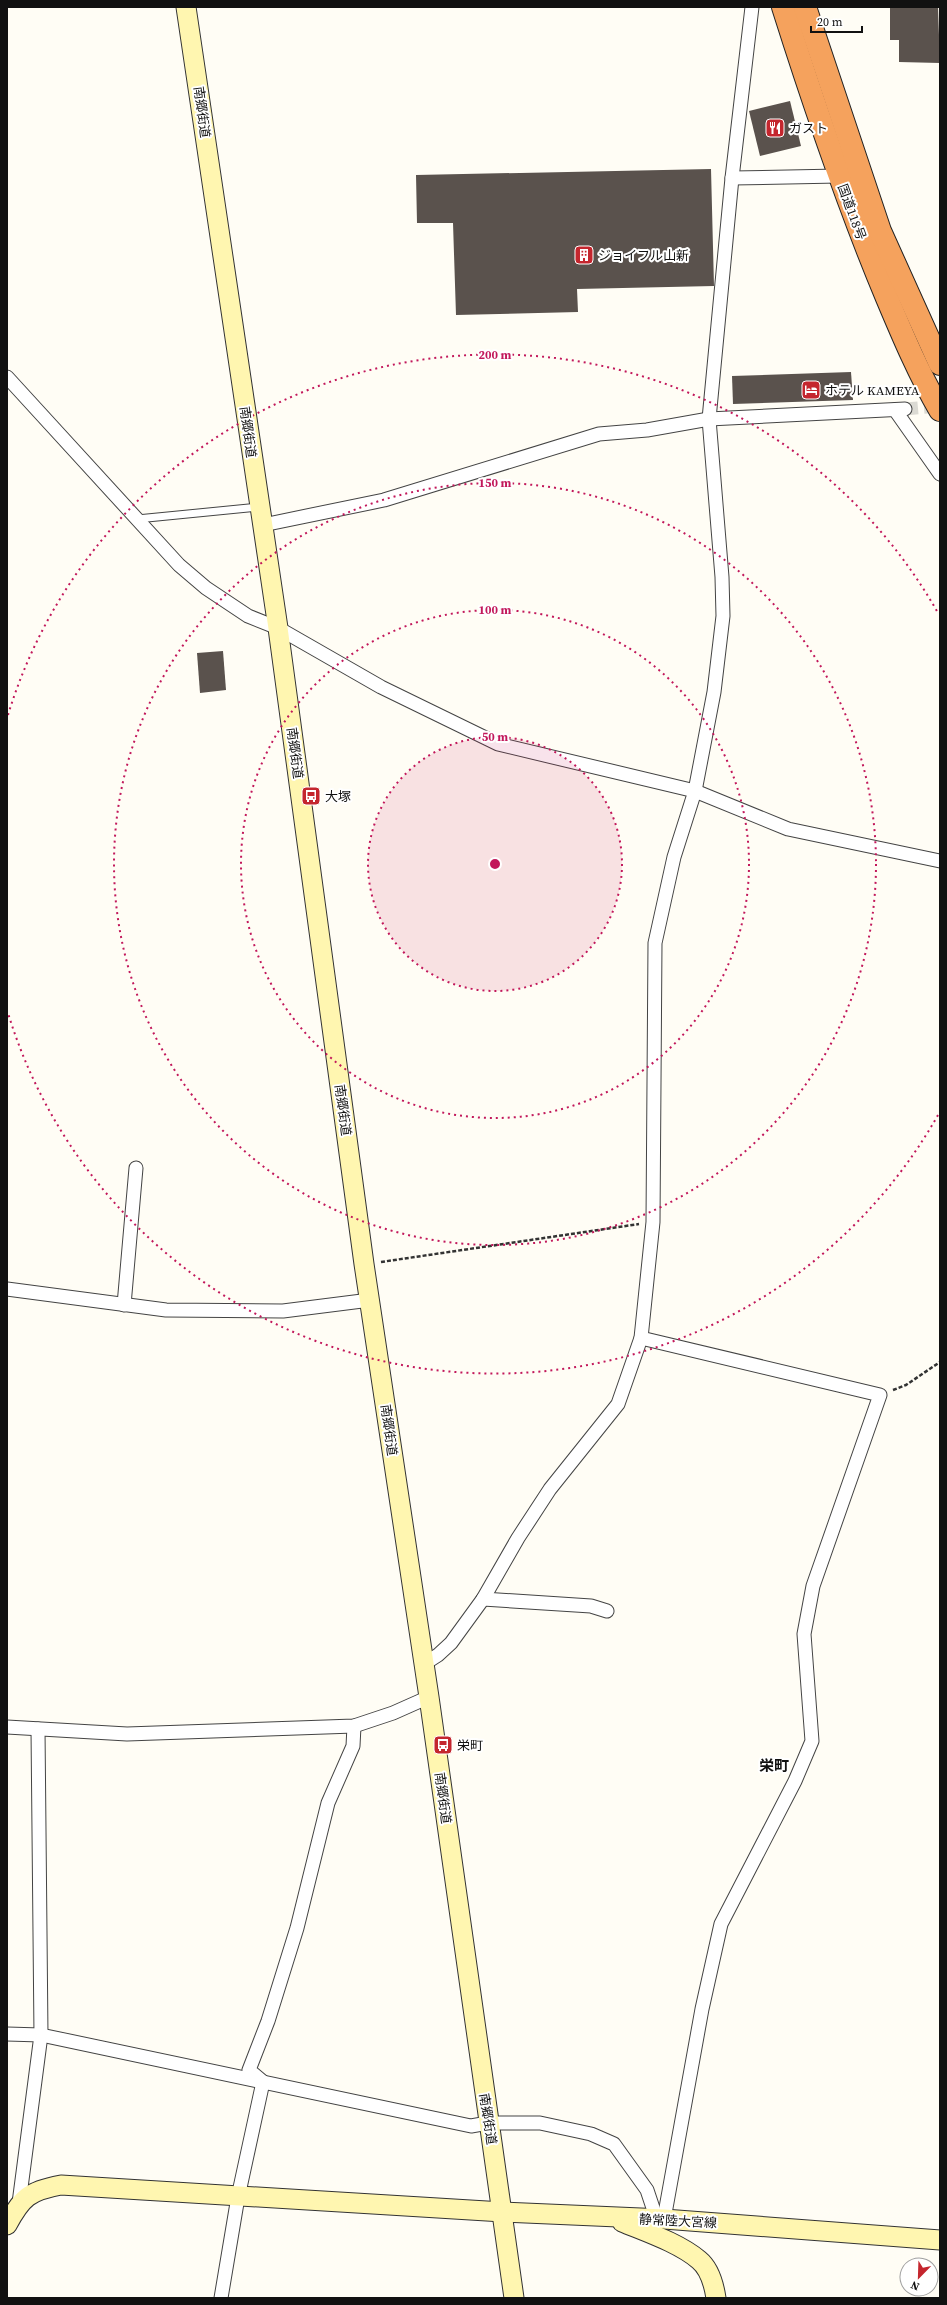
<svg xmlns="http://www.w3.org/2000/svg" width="947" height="2305" viewBox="0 0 947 2305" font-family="'Source Serif 4','Noto Sans JP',serif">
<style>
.building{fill:#5a524d}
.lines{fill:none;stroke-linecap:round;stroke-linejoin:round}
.street-tunnel{stroke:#dbdad3;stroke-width:13;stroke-dasharray:13 6;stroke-linecap:butt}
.lane-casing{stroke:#444;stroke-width:9}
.street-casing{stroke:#444;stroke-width:15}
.secondary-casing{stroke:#333;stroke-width:21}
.highway-casing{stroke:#222;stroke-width:24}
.path{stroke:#333;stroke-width:2.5;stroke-dasharray:4 2;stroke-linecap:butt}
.lane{stroke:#fff;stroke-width:7}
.street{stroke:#fff;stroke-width:13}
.secondary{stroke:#fff6b0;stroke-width:19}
.highway{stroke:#f5a25d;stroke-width:22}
.ring{fill:none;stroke:#c2185b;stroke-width:2;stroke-dasharray:2 4}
.labels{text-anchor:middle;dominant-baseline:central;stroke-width:4;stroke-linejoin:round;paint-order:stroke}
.street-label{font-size:13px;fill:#111;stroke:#fff}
.poi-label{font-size:13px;fill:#111;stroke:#fff;text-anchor:start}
.quarter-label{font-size:15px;font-weight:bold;fill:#111;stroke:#fff}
.centre{fill:#c2185b;stroke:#fff;stroke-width:2}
.ring-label{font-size:12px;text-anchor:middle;font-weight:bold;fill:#c2185b;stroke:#fff;stroke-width:4;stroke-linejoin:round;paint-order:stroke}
</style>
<rect width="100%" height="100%" fill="#fffdf5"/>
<!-- building -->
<g class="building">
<path d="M890,7H938L940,63L899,62V40H890Z"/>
<path d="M790,101L801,146L760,156L749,111Z"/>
<path d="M711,169L714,286L577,289L578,312L456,315L453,223H417L416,175Z"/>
<path d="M851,372L853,400L733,404L732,376Z"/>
<path d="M223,651L226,690L200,693L197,653Z"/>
</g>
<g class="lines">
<!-- street-tunnel -->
<path class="street-tunnel" d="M905,409L940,406"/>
<!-- lane casing -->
<g class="lane-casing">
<path id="lane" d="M137,519L259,507"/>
</g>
<!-- street casing -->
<g class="street-casing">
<g id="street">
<path d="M732,178L839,176"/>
<path d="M7,377L179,565L206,588L248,616L278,628L381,687L498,744L695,791L788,829L940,861"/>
<path d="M895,410L940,474"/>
<path d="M263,525L384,500L599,434L647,430L709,419L905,409"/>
<path d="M7,1289L166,1310L283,1311L370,1300"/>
<path d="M124,1305L136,1168"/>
<path d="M641,1338L880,1395L813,1586L804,1634L812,1741L795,1781L721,1924L702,2009L664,2219"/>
<path d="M483,1599L591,1606L607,1611"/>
<path d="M424,1664L438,1655L451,1643L483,1599L518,1538L550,1489L618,1404L641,1338L653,1222L655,943L674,857L695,791L714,692L723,616L722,577L709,419L732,178L752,7"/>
<path d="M7,1727L127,1734L354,1726L393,1713L429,1697"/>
<path d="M7,2034L41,2035L471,2126L488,2123H540L591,2134L614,2144L647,2190L657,2220"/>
<path d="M262,2081L249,2070L268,2021L297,1928L328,1803L353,1746L354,1726"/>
<path d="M19,2203L41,2035L38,1729"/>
<path d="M221,2298L238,2197L263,2082"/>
</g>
</g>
<!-- secondary casing -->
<g class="secondary-casing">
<g id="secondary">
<path d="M186,7L278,628L364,1264L429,1697L514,2298"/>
<path d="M622,2222C646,2232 679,2243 699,2260C710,2269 714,2285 716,2298"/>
<path d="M7,2225C22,2197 29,2191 61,2185L503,2212L664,2219L940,2240"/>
</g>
</g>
<!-- highway casing -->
<g class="highway-casing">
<g id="highway">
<path d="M783,7C814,105 847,203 887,298C903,336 919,374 940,410"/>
<path d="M805,7L880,231L940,364"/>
</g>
</g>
<!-- path -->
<g class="path">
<path d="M381,1262L639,1224"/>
<path d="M893,1390L906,1385L940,1362"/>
</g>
<!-- lane -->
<use href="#lane" class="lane"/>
<!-- street -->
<use href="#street" class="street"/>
<!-- secondary -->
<use href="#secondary" class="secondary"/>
<!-- highway -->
<use href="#highway" class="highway"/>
</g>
<!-- distance rings -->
<circle cx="495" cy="864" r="127" fill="#c2185b" fill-opacity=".12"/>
<g class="ring">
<circle cx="495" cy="864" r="127"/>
<circle cx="495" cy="864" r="254"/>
<circle cx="495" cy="864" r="381"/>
<path d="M938 1115A509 509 0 0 1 8 1013M8 715A509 509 0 0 1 938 613"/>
</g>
<!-- icons -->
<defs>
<g id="restaurant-square" transform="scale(1)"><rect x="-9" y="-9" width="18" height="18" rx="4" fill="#c4262e" stroke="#fff"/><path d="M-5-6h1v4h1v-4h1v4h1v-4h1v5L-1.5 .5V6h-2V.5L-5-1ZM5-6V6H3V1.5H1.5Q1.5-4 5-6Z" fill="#fff"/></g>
<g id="building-square" transform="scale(1)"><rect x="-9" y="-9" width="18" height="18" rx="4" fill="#c4262e" stroke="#fff"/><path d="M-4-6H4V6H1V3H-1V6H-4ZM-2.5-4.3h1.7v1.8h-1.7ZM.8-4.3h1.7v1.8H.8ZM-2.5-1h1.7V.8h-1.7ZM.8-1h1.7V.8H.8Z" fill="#fff"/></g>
<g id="hotel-square" transform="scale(1)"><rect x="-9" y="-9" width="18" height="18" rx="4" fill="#c4262e" stroke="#fff"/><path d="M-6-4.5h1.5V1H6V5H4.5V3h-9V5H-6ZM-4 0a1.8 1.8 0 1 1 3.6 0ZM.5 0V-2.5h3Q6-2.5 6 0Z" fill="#fff"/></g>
<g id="bus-square" transform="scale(1)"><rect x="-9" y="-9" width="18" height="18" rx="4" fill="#c4262e" stroke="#fff"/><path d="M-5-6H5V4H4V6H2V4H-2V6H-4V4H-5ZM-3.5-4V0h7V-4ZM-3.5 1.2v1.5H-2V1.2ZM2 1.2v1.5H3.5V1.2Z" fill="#fff"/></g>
</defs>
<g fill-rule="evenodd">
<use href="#restaurant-square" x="775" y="128"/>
<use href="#building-square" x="584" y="255"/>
<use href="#hotel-square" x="811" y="390"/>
<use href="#bus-square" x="311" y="796"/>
<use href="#bus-square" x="443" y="1745"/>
</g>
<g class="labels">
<!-- street labels -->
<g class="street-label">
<text transform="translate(202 112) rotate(82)">南郷街道</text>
<text transform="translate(852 212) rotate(70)">国道118号</text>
<text transform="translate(248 432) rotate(82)">南郷街道</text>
<text transform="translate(295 753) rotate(82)">南郷街道</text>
<text transform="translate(343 1110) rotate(82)">南郷街道</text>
<text transform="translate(389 1430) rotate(82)">南郷街道</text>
<text transform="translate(443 1798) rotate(82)">南郷街道</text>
<text transform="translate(488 2119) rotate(81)">南郷街道</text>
<text transform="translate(678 2221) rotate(3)">静常陸大宮線</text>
</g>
<!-- poi labels -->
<g class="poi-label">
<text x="789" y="128">ガスト</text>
<text x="598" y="255">ジョイフル山新</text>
<text x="825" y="390">ホテル KAMEYA</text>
<text x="325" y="796">大塚</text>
<text x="457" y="1745">栄町</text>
</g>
<!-- quarter labels -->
<g class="quarter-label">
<text x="774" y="1765">栄町</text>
</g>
</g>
<circle cx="495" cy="864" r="6" class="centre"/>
<g class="ring-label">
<text x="495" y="359">200 m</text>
<text x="495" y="487">150 m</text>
<text x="495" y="614">100 m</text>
<text x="495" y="741">50 m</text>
</g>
<!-- border -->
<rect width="947" height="2305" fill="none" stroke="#111111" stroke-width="16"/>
<!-- north arrow -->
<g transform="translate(919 2277) rotate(203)"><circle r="19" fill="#ffffff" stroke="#a0a0a0"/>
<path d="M0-3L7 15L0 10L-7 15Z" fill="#c4262e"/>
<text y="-6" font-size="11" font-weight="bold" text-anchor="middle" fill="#111111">N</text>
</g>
<!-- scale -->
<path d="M811 26v6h51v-6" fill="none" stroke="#111111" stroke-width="2"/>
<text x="817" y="26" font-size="12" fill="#111111" stroke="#ffffff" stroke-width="3" paint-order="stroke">20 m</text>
</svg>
